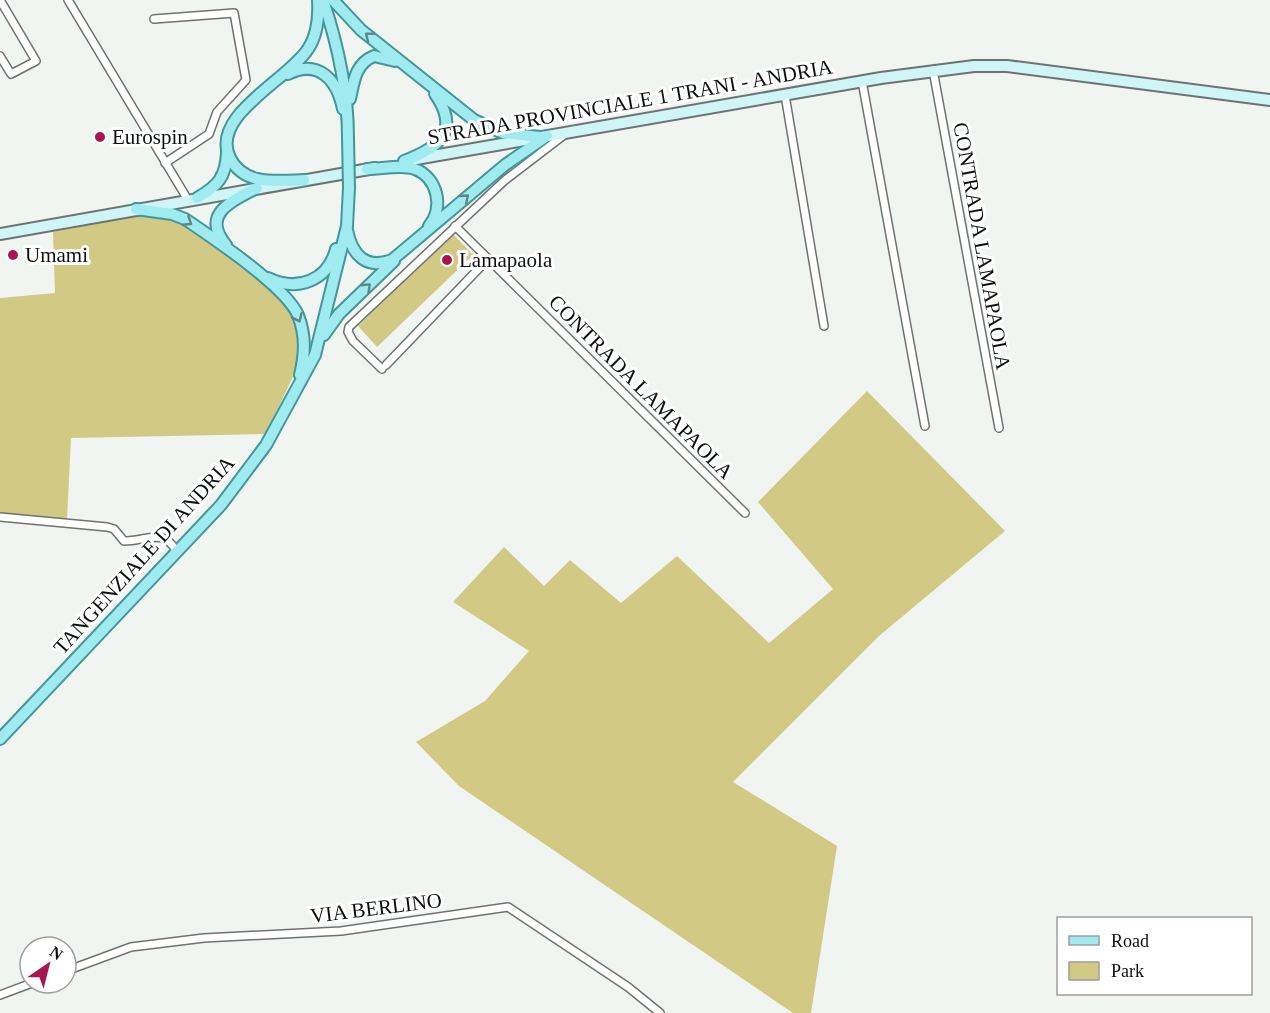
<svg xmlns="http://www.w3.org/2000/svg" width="1270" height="1013" viewBox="0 0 1270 1013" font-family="Georgia,serif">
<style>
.green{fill:#d2ca84}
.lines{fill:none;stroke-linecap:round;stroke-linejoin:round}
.minor-casing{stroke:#6e7371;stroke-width:10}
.secondary-casing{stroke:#6e7371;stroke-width:14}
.primary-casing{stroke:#439699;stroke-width:14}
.minor{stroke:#fff;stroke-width:7}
.secondary{stroke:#cff5f7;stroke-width:10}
.primary{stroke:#9febef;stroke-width:10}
.primary-bridge-casing{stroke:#439699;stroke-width:14;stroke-linecap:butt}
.primary-bridge{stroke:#9febef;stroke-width:10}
.oneway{stroke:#5e888a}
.poi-dot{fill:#a81650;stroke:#fff;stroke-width:2}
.labels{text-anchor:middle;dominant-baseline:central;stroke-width:6;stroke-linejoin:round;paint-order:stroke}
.street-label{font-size:21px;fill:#0e0f0f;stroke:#fff}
.poi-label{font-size:21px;fill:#0e0f0f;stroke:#fff;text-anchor:start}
</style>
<rect width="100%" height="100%" fill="#f0f5f2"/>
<!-- green -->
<g class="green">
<path d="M148,214L180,220L280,296L297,322L303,346L298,366L266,434L71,438L67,520L0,513V298L55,293L53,232Z"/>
<path d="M453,234L473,255L377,347L358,326Z"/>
<path d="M867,391L1005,531L879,636L733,782L837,846L811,1013H793L459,786L416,742L485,701L529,651L453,602L504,547L544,586L570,560L621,603L677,556L769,643L833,589L758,502Z"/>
</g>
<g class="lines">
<!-- minor casing -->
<g class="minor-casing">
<g id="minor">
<path d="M0,0L36,61L11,74L0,56"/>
<path d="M68,0L188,200"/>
<path d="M154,19L234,13L246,80L217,112L209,134L165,163"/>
<path d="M933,70L999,428"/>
<path d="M862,81L925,426"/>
<path d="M785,95L824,326"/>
<path d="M455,226L745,513"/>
<path d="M386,365L488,259"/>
<path d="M382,369L353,341L348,332L349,327L504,181L564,135"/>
<path d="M0,517L107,527L114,529L124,541C147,541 163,527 177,552"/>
<path d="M66,971L131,947L204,938L341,931L508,907L628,987L660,1013"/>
<path d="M0,995L32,983"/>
</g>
</g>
<!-- secondary casing -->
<g class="secondary-casing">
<g id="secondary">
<path d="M410,160L881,78L974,66H1007L1270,100"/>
<path d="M0,234L375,168"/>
</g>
</g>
<!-- primary casing -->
<g class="primary-casing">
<g id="primary">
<path d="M323,0C338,45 348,90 348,138"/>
<path d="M333,0L361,30L474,120L503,133L540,137"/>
<path d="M288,74C318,59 337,79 343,109"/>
<path d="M350,99C354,81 355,64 374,56L395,61"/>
<path d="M404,161C439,148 461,131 435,94"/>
<path d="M367,169C381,169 403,164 415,169C438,178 444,208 429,226"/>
<path d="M304,180C277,181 244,186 230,158C209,116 288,80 308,49C318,34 319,17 318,0"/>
<path d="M197,198C218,186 226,177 227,152"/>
<path d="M136,209L172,214L185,219C213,238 285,286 298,315C306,336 305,354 300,375"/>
<path d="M347,230C352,255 366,270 392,260L505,165L547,136"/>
<path d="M226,245C200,214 233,200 257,188"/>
<path d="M268,278C297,292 328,281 336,249"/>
<path d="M324,335L339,314L394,261"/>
<path d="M0,739L221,505L266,445L315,355L347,226L349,188"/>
</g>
</g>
<!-- minor -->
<use href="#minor" class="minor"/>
<!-- secondary -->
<use href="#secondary" class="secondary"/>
<!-- primary -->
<use href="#primary" class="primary"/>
<!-- primary-bridge casing -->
<g class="primary-bridge-casing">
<path id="primary-bridge" d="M348,138L349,188"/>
</g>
<!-- primary-bridge -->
<use href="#primary-bridge" class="primary-bridge"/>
</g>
<!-- one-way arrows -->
<defs><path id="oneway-chevron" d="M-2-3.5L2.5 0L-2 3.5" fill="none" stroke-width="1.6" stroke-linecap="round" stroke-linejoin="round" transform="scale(1.5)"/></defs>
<g class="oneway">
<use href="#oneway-chevron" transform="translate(369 36) rotate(-142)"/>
<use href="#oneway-chevron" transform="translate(465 198) rotate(-41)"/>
<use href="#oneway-chevron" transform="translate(188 222) rotate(33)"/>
<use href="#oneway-chevron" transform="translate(367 287) rotate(-44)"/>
<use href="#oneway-chevron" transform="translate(298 318) rotate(66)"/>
</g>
<!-- markers -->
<g class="poi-dot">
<circle cx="100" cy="137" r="6"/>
<circle cx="13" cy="255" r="6"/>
<circle cx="447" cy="260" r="6"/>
</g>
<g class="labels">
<!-- street labels -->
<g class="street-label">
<text transform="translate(630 102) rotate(-10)">STRADA PROVINCIALE 1 TRANI - ANDRIA</text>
<text transform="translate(982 246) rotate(80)">CONTRADA LAMAPAOLA</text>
<text transform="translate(641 387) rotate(45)">CONTRADA LAMAPAOLA</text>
<text transform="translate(144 555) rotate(-48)">TANGENZIALE DI ANDRIA</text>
<text transform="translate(376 908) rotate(-7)">VIA BERLINO</text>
</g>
<!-- poi labels -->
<g class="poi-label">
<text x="112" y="137">Eurospin</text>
<text x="25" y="255">Umami</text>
<text x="459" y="260">Lamapaola</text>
</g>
</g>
<!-- legend -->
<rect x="1057" y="917" width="195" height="78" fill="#ffffff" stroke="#9f9f9f" stroke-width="1.5"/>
<rect x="1069" y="936" width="30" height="9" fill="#9febef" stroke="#9f9f9f" stroke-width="1.5"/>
<text x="1111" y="947" font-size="18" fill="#0e0f0f">Road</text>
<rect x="1069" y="962" width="30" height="18" fill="#d2ca84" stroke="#9f9f9f" stroke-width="1.5"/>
<text x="1111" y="977" font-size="18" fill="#0e0f0f">Park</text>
<!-- north arrow -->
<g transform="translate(48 965) rotate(35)"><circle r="28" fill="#ffffff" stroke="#9f9f9f" stroke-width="1.5"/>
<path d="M0-4.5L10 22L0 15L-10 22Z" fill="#a81650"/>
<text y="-9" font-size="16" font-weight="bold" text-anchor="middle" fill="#0e0f0f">N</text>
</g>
</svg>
